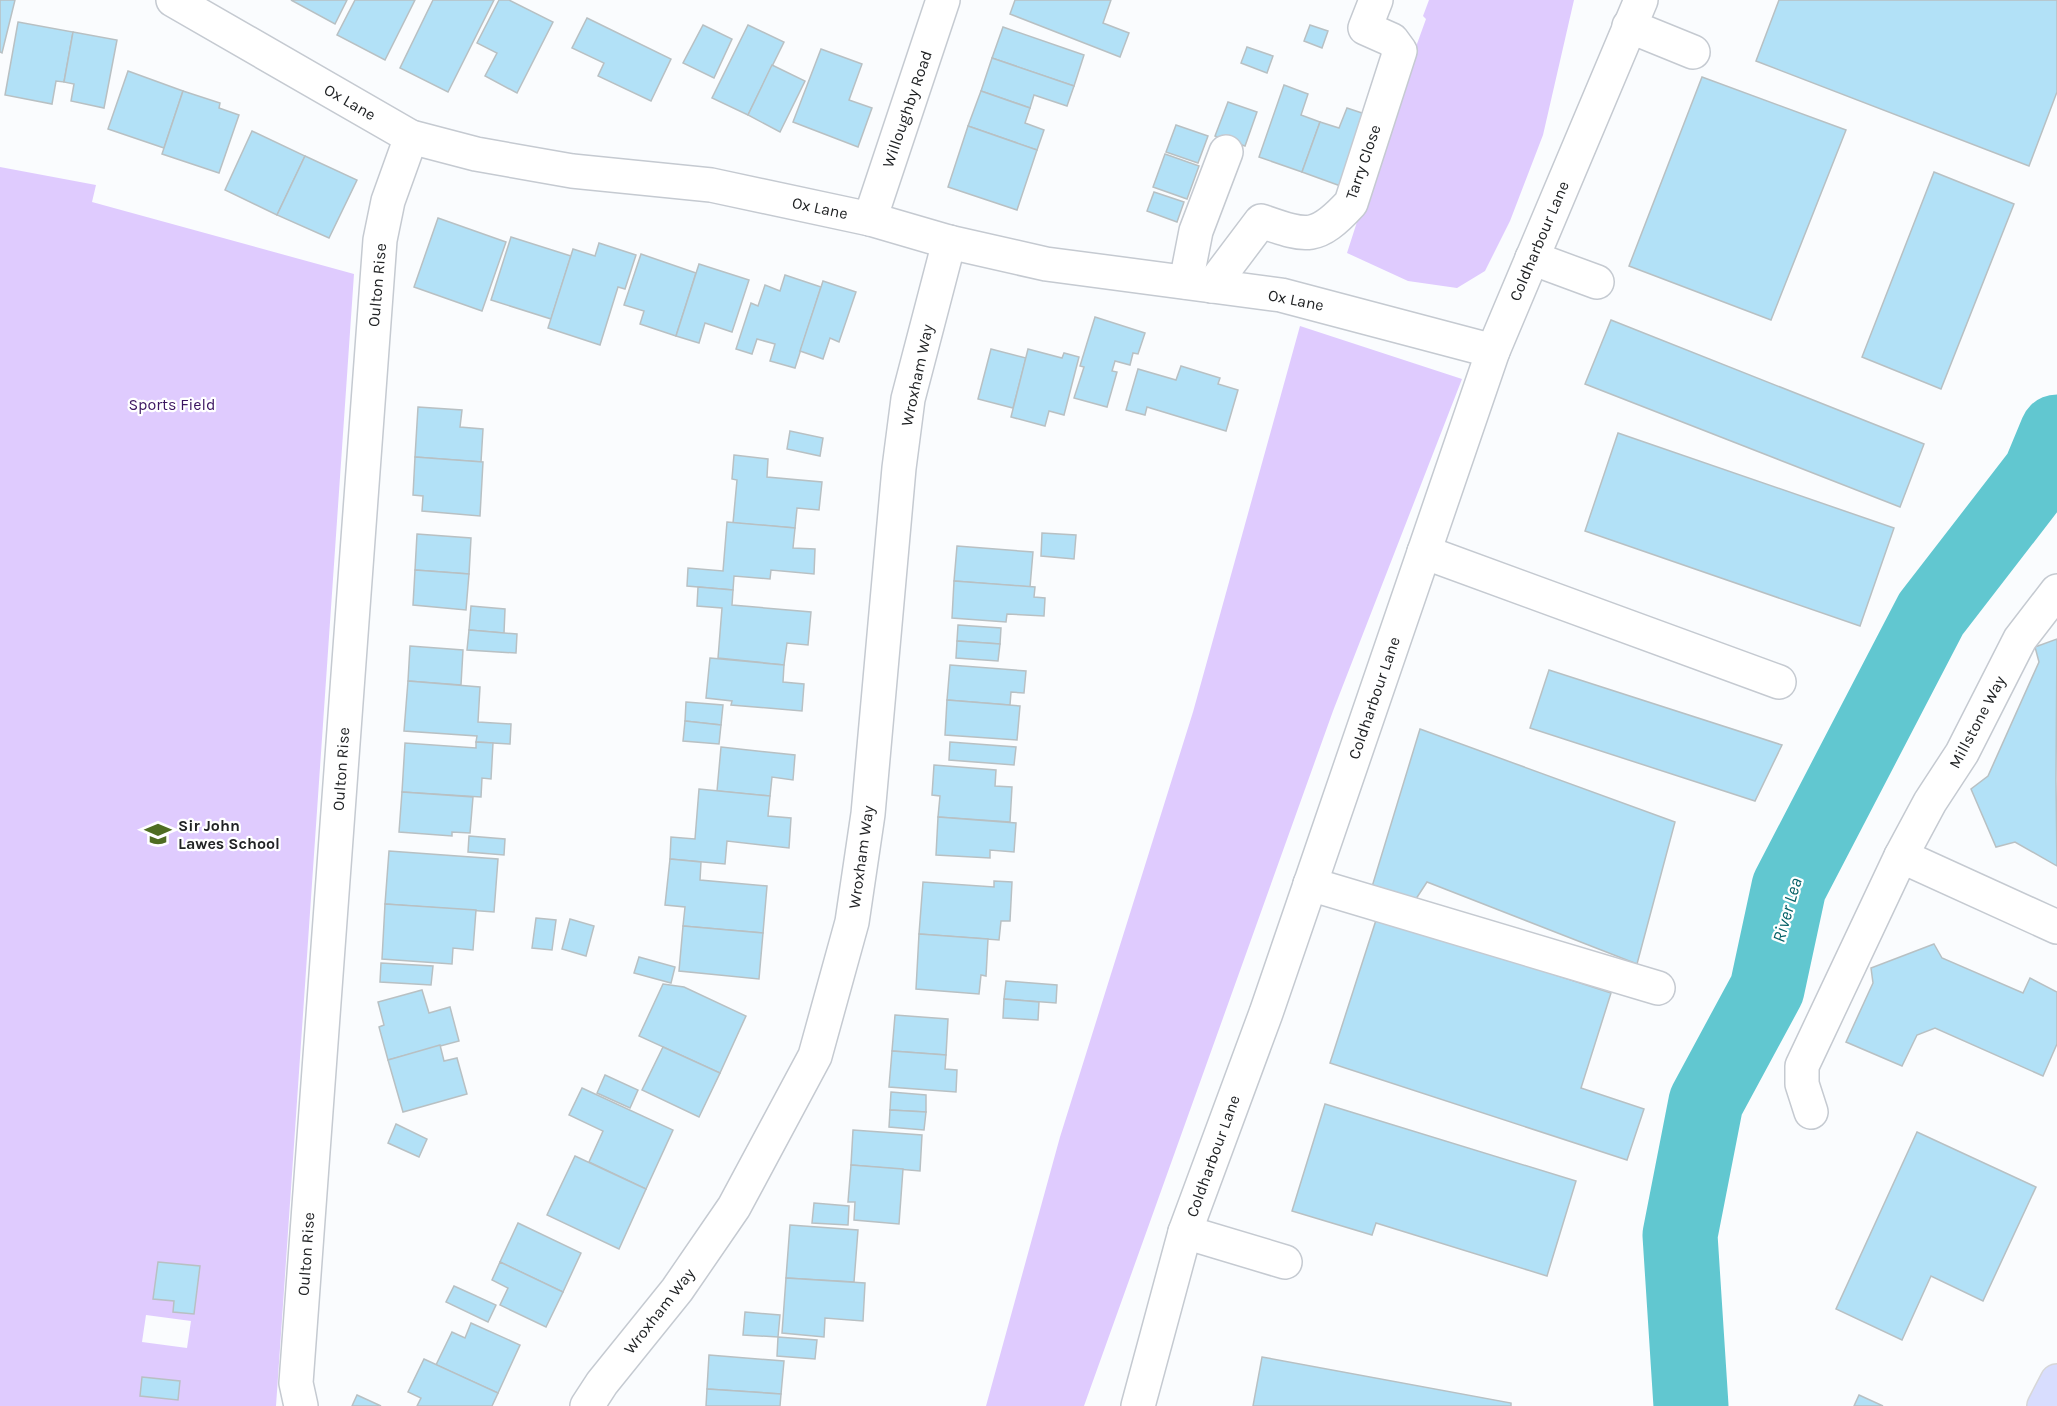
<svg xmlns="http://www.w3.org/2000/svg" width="2057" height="1406" viewBox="0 0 2057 1406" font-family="Karla,sans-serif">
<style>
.green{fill:#dfcbfe;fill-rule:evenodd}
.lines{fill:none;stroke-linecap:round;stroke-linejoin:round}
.river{stroke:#61c7d0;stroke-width:75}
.building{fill:#b2e1f7;stroke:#b8c0c3;stroke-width:1.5}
.minor-casing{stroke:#c5cad1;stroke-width:36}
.major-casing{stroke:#d7d7d8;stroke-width:36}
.minor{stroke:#fff;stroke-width:33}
.major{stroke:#d8ddfe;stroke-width:33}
.labels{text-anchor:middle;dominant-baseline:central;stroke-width:4.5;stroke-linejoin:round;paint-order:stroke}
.street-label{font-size:16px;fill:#212325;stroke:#fff}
.park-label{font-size:16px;fill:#3c1661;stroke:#fff}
.poi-label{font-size:16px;font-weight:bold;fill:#212325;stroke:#fff;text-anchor:start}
.water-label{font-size:18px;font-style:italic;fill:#066268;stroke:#fff}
</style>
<rect width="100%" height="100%" fill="#fafcfe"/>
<!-- green -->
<g class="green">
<path d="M1429,0H1574L1543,135L1510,221L1485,271L1457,288L1408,281L1347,253L1391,116L1426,19L1423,16Z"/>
<path d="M0,167L96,185L92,202L354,274L276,1406H0ZM146,1315L191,1321L187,1348L142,1342Z"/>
<path d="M1300,326L1462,379L1333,711L1084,1406H986L1060,1137L1193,712Z"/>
</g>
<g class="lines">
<!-- river -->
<path class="river" d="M1691,1406L1680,1235L1706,1102L1767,989L1789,887L1931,614L2040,473L2057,432"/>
</g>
<!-- building -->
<g class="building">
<path d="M0,0H15L2,53L0,52Z"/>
<path d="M291,0H347L335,24Z"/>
<path d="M355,0H415L385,60L337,35Z"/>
<path d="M433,0H494L448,92L400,68Z"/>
<path d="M499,0H509L553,22L517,93L485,76L497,53L477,43Z"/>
<path d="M1015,0H1111L1103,23L1129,33L1120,57L1010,14Z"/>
<path d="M1779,0H2057V92L2029,166L1756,61Z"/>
<path d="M587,18L671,59L651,101L598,76L604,63L572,48Z"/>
<path d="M18,22L73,32L64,82L56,81L52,104L5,95Z"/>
<path d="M703,25L732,39L714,78L683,63Z"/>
<path d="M748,25L784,42L748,115L712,98Z"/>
<path d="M1310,25L1328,31L1322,48L1304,41Z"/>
<path d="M1003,27L1084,55L1074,86L992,58Z"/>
<path d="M73,32L117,40L104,108L71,101L74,84L64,82Z"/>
<path d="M1247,47L1273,56L1267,73L1241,63Z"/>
<path d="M821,49L862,64L849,100L872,108L858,147L793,122Z"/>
<path d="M992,58L1074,86L1067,106L1034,95L1030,108L981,91Z"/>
<path d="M772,65L805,81L780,132L748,115Z"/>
<path d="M128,71L183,91L164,148L108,129Z"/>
<path d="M1702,77L1846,130L1771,320L1629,266Z"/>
<path d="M1284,85L1308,94L1301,115L1320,122L1302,172L1259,157Z"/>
<path d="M183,91L220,103L219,108L239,115L219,173L162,154Z"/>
<path d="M981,91L1030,108L1025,123L1044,130L1037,150L968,126Z"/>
<path d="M1228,102L1257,112L1245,146L1215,136Z"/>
<path d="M1347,108L1371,116L1346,188L1302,172L1320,122L1339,128Z"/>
<path d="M1176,125L1208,136L1198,163L1166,152Z"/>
<path d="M968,126L1037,150L1017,210L948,187Z"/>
<path d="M252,131L305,156L277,215L225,190Z"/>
<path d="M1165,154L1199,166L1187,199L1153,187Z"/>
<path d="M305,156L357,180L329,238L277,215Z"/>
<path d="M1934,172L2014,204L1941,389L1862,357Z"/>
<path d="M1154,192L1184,202L1177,222L1147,211Z"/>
<path d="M438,218L506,242L482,311L414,287Z"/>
<path d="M511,237L571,256L551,319L491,300Z"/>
<path d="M599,243L636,255L625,289L618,287L600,345L548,328L573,249L595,256Z"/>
<path d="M641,254L696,273L676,336L640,324L644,311L624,305Z"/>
<path d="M699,264L749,280L732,332L705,323L699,343L676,336Z"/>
<path d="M785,275L821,287L795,368L770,361L775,344L757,339L752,354L736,349L751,303L758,306L765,285L780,291Z"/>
<path d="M823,281L856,292L839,342L830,338L823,359L800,351Z"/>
<path d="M1095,317L1145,333L1138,354L1133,353L1130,365L1115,361L1112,371L1117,372L1107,407L1074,398L1084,367L1080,366Z"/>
<path d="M1611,320L1924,444L1900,507L1585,384Z"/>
<path d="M991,349L1026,358L1013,408L978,399Z"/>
<path d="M1028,349L1062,358L1064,353L1079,357L1064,415L1049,411L1045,426L1011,417Z"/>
<path d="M1181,366L1220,378L1218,384L1238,390L1226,431L1147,407L1145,415L1126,410L1138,369L1176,380Z"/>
<path d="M418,407L462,410L460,427L483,429L481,462L415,457Z"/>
<path d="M790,431L823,438L820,456L787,449Z"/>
<path d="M1618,433L1894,528L1860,626L1585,531Z"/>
<path d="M734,455L768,459L767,477L822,482L819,510L797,508L795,528L733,523L737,480L732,479Z"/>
<path d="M415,457L483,462L480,516L422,511L423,496L413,495Z"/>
<path d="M727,522L795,528L793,548L815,549L814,574L771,570L770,579L734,576L733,590L687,586L688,568L723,571Z"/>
<path d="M1042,533L1076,535L1074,559L1041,556Z"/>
<path d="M417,534L471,538L469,574L415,570Z"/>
<path d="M957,546L1033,552L1030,587L954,581Z"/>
<path d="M415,570L469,574L466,610L413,605Z"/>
<path d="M954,581L1035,587L1034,597L1045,598L1044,616L1007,614L1006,622L952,618Z"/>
<path d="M698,587L733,590L732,605L811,612L808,645L787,643L784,665L718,658L722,608L697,606Z"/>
<path d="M471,606L505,609L504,633L469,630Z"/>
<path d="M958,625L1001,628L1000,644L957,641Z"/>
<path d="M469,630L517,634L516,653L467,650Z"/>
<path d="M2057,639L2056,780L2057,866L2015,842L1996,847L1971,789L1988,776L2039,662L2035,647Z"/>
<path d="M957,641L1000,644L998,661L956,658Z"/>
<path d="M410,646L463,650L461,685L408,681Z"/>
<path d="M710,658L784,665L783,682L804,684L802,711L731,705L732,701L706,698Z"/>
<path d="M950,665L1026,671L1024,693L1011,692L1010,705L947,700Z"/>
<path d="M1549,670L1782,745L1755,801L1530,728Z"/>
<path d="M408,681L480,687L478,722L511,724L510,744L476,742L477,736L404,731Z"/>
<path d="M947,700L1020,706L1017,740L945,735Z"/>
<path d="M686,702L723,705L721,725L685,721Z"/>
<path d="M685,721L721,725L719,744L683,741Z"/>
<path d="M1420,729L1675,822L1637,964L1427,882L1410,908L1371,890Z"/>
<path d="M476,742L493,743L491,779L482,778L481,797L402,792L405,743L476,748Z"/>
<path d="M950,742L1016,747L1014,765L949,760Z"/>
<path d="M721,747L795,755L793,780L772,777L770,796L717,791Z"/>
<path d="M934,765L996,770L995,786L1012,787L1010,822L938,817L940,796L932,795Z"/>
<path d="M699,789L770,796L768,816L791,818L789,848L727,841L725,864L670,859L671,837L695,839Z"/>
<path d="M402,792L473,797L470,833L452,832V836L399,832Z"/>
<path d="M938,817L1016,823L1014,852L990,850V858L936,855Z"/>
<path d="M469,836L505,839L504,855L468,852Z"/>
<path d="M389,851L498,859L494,912L385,904Z"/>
<path d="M670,859L701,862L700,880L767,886L763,933L683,926L685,907L665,905Z"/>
<path d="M994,881L1012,882L1010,921H1001L999,940L919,934L923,882L994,887Z"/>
<path d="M385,904L476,910L473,950L453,948L452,964L382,959Z"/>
<path d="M1377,917L1611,993L1581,1088L1644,1109L1627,1160L1330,1063Z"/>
<path d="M536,918L556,920L552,950L532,948Z"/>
<path d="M570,919L594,926L586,956L562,949Z"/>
<path d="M683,926L763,933L759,979L679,971Z"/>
<path d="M919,934L988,939L986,976L981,975L979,994L916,989Z"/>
<path d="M1934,944L1942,958L2023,993L2030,978L2057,992V1044L2043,1076L1935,1028L1917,1035L1902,1066L1846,1042L1873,983L1871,968Z"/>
<path d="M639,957L675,967L671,983L634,973Z"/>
<path d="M381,963L433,966L431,985L380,982Z"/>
<path d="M1006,981L1057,985L1056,1003L1004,999Z"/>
<path d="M663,984L684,987L746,1016L720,1073L639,1036Z"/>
<path d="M422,990L429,1013L450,1007L459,1041L388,1060L379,1027L384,1025L378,1002Z"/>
<path d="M1004,999L1039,1002L1038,1020L1003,1018Z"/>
<path d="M895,1015L948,1019L946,1055L892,1051Z"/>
<path d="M440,1045L444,1061L457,1058L467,1094L403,1112L388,1060Z"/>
<path d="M663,1047L720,1073L699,1117L642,1090Z"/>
<path d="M892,1051L946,1055L945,1069L957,1070L956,1092L889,1087Z"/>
<path d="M605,1075L638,1090L630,1108L597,1093Z"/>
<path d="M582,1088L673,1130L646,1189L589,1162L603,1131L569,1115Z"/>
<path d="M891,1092L926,1095V1112L890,1110Z"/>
<path d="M1325,1104L1576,1181L1547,1276L1376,1223L1372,1235L1292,1211Z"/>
<path d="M890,1110L926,1112L924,1130L889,1127Z"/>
<path d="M396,1124L427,1139L419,1157L388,1143Z"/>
<path d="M853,1130L922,1135L920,1171L851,1165Z"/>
<path d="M1917,1132L2036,1187L1983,1301L1931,1276L1902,1340L1836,1309Z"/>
<path d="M575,1156L646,1189L619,1249L547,1215Z"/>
<path d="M851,1165L903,1169L899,1224L854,1220L855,1202H848Z"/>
<path d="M814,1203L849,1206L848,1225L812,1223Z"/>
<path d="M518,1223L581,1253L563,1292L500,1262Z"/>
<path d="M790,1225L858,1230L854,1282L786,1278Z"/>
<path d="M158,1262L200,1266L194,1314L173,1312L174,1301L153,1299Z"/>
<path d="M500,1262L563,1292L546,1327L500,1305L508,1288L492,1280Z"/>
<path d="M786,1278L865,1283L863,1321L825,1318L824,1337L782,1333Z"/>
<path d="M454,1286L496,1305L488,1322L446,1302Z"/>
<path d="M745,1312L780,1315L778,1337L743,1335Z"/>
<path d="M471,1323L520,1345L498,1393L436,1365L452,1332L465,1338Z"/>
<path d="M778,1337L817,1340L815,1359L777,1356Z"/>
<path d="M709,1355L784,1361L781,1394L707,1389Z"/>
<path d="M1262,1357L1511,1403V1406H1253Z"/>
<path d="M424,1359L498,1393L492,1406H417L421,1398L408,1392Z"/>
<path d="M142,1377L180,1381L178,1400L140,1396Z"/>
<path d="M707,1389L781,1394L780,1406H706Z"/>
<path d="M357,1395L381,1406H352Z"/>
<path d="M1859,1395L1883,1406H1854Z"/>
</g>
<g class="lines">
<!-- minor casing -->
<g class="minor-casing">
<g id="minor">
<path d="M173,0L411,137L476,154L572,171L711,185L870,219L949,242L1046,264L1281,295L1493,351"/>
<path d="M1629,26L1693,52"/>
<path d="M870,219L943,0"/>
<path d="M1532,258L1597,282"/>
<path d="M1186,282L1196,231L1226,152"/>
<path d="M1212,286L1261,221C1307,237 1316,241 1351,203L1400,51L1392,40L1365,28L1376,0"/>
<path d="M1424,552L1779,682"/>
<path d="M1901,856L2057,927"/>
<path d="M1310,884L1658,988"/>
<path d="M1811,1112L1802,1084V1066L1901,856L1930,802L1962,753L2020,639L2057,591"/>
<path d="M1185,1232L1285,1262"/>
<path d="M301,1406L296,1383L380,240L388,201L411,137"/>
<path d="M587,1406L602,1383L677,1290L734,1207L815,1056L852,922L868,814L899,468L908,399L949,242"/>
<path d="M1138,1406L1185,1232L1266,1013L1493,351L1641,0"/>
</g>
</g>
<!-- major casing -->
<g class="major-casing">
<path id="major" d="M2044,1406L2057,1381"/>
</g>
<!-- minor -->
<use href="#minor" class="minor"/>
<!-- major -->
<use href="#major" class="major"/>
</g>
<!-- icons -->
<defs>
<g id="school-bare" transform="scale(2.07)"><path d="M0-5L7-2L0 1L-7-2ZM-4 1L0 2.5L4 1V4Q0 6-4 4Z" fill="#4e6c22" stroke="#fff" stroke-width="2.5" paint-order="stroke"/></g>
</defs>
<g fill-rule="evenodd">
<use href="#school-bare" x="158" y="834"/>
</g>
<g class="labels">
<!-- street labels -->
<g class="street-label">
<text transform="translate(350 102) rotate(30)">Ox Lane</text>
<text transform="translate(907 109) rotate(-71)">Willoughby Road</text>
<text transform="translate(1363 162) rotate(-71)">Tarry Close</text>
<text transform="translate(820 208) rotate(12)">Ox Lane</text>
<text transform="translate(1539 241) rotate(-67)">Coldharbour Lane</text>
<text transform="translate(377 285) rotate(-85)">Oulton Rise</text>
<text transform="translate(1296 300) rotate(11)">Ox Lane</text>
<text transform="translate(917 375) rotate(-78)">Wroxham Way</text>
<text transform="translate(1374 698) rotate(-71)">Coldharbour Lane</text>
<text transform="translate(1977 722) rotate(-62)">Millstone Way</text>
<text transform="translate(341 769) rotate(-86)">Oulton Rise</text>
<text transform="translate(861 857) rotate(-82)">Wroxham Way</text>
<text transform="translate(1213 1156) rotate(-70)">Coldharbour Lane</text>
<text transform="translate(306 1254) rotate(-86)">Oulton Rise</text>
<text transform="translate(659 1311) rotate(-52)">Wroxham Way</text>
</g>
<!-- park labels -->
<g class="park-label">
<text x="172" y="404">Sports Field</text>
</g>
<!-- poi labels -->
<g class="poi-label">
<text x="178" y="825">Sir John<tspan x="178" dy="18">Lawes School</tspan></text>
</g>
<!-- water labels -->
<g class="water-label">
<text transform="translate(1787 910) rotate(-74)">River Lea</text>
</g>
</g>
</svg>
